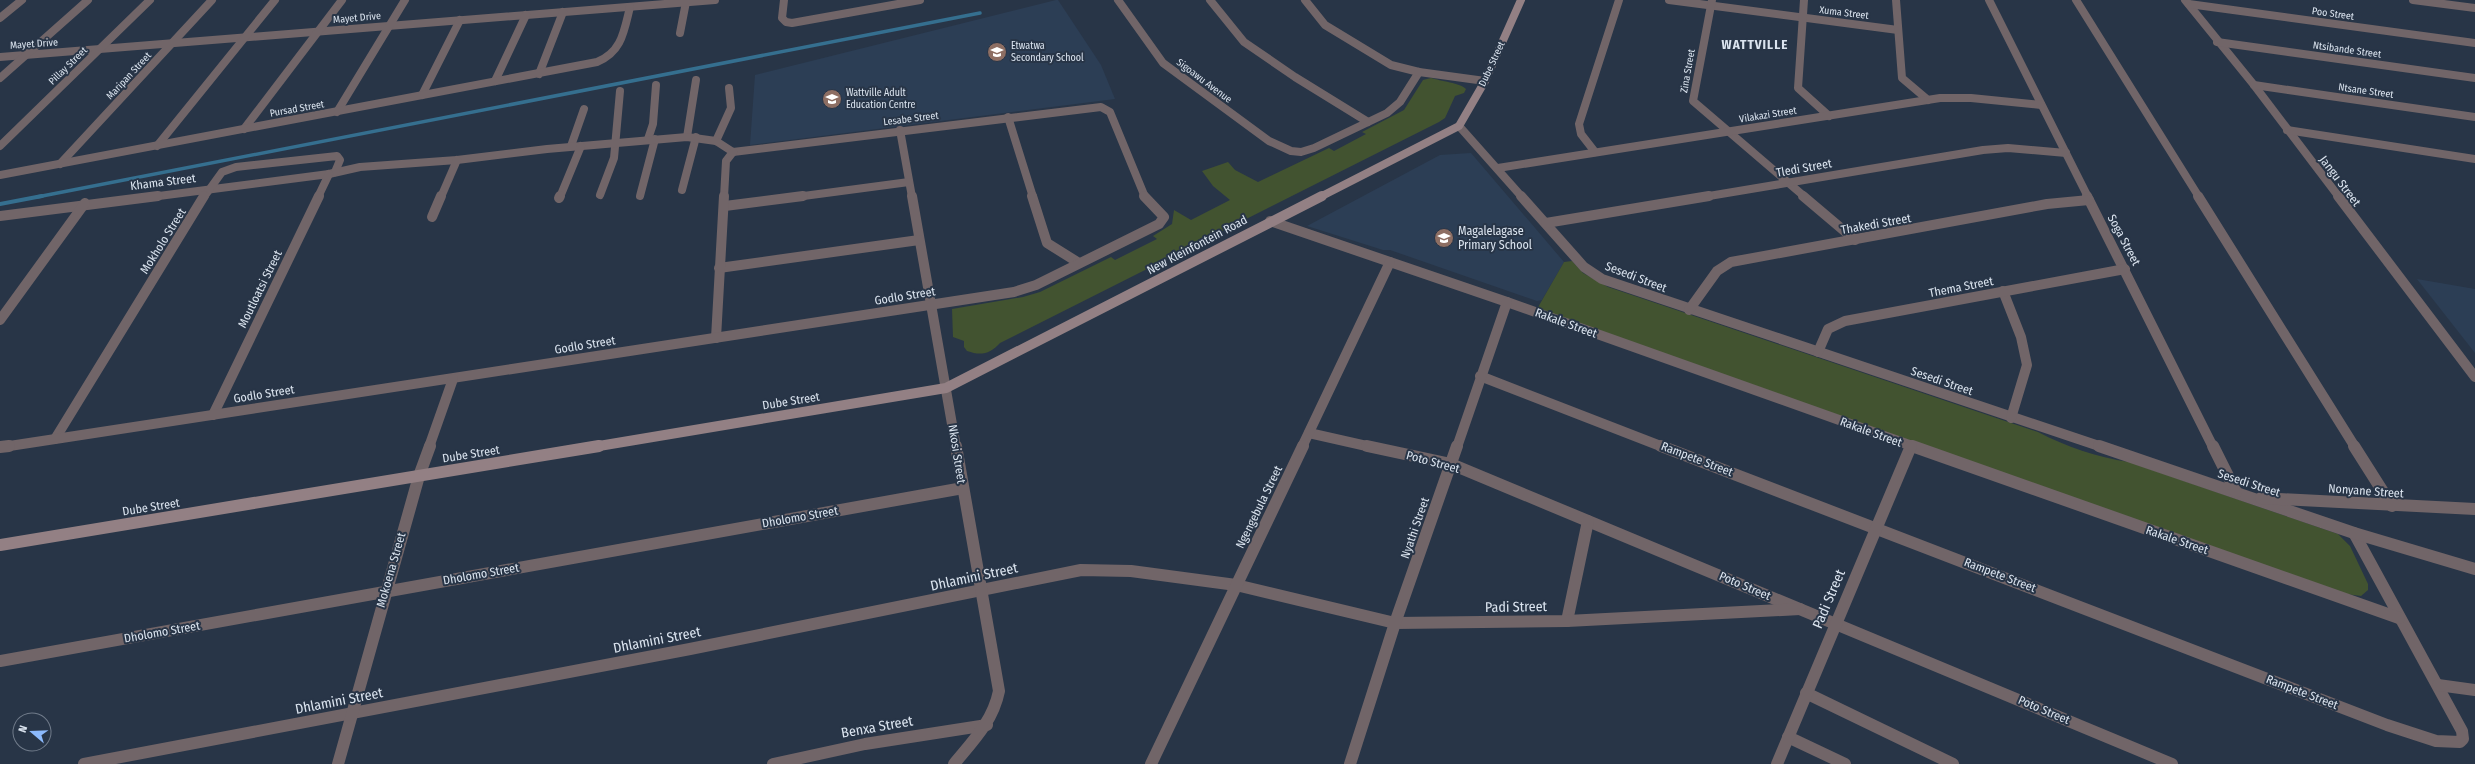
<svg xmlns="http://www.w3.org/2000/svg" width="2475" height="764" viewBox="0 0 2475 764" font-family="'Fira Sans Condensed',sans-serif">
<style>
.built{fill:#2c3e55}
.green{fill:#425330}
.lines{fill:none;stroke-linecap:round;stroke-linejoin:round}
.stream-far1{stroke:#356f8f;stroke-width:3.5}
.stream{stroke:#356f8f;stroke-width:4}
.street-far2{stroke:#716568;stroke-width:8}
.street-far1{stroke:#716568;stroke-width:10}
.street{stroke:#716568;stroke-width:12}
.secondary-far2{stroke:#938084;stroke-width:8}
.secondary-far1{stroke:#938084;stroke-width:10}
.secondary{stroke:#938084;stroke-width:12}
.labels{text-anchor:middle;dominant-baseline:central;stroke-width:4;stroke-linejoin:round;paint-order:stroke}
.far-street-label{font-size:10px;fill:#dbe4ef;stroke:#283547}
.far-poi-label{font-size:10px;fill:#dbe4ef;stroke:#283547;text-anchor:start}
.street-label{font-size:12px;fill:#dbe4ef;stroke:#283547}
.poi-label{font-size:12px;fill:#dbe4ef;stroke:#283547;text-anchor:start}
.far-district-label{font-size:13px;font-weight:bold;letter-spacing:1px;fill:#dbe4ef;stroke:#283547}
.near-street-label{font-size:14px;fill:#dbe4ef;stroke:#283547}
</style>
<rect width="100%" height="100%" fill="#283547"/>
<!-- built -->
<g class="built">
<path d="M1056,0H1058L1101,65L1115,99L750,145L755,75Z"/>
<path d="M1471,153L1564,262L1542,300L1537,301L1390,250H1383L1307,226L1440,155Z"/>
<path d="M2417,279L2475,289V353Z"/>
</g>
<!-- green -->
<g class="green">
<path d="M1431,78C1440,81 1461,83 1466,89L1464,93L1455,96L1445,118L1439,122L1000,343C990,354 981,356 967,351L964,347V341L953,337L952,309L1023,297L1040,292L1111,257L1115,260L1157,239L1153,236L1172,224L1174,210L1191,220L1230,200L1213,186L1202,171L1228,162L1235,170L1258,182L1329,148L1334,151L1366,134L1362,132L1404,110L1423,80Z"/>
<path d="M1572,261L1583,273L1608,287L2038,432C2067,447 2096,457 2129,462L2338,534L2350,546L2368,584V590L2361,596L2346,594L1537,309L1564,262Z"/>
</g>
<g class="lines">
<!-- stream-far1 -->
<path class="stream-far1" d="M37,197L980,13"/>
<!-- stream -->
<path class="stream" d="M0,204L42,196"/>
<!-- street-far2 -->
<g class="street-far2">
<path d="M784,0L782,18L786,22L792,23L920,0"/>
<path d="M1118,0L1163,63L1269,141L1291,151L1301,152L1314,148L1387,113L1400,102L1419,72"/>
<path d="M1210,0L1244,42L1295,77L1368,122"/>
<path d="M1305,0L1325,25L1391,65L1419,72L1485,81"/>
<path d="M1669,0L1898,30"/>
<path d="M1712,0L1693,101L1805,197"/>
<path d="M1804,0L1798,88L1829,116"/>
<path d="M1896,0L1902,78L1928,100"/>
<path d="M1989,0L2088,197"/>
<path d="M2076,0L2199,197"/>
<path d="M2185,0L2254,85L2339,197"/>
<path d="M2413,0L2475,8"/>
<path d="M2189,4L2475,43"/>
<path d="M0,18L22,0"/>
<path d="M680,33L686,2"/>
<path d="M2217,42L2475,78"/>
<path d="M0,57L715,0"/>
<path d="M539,74L563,12"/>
<path d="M0,78L88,0"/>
<path d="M495,81L526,15"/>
<path d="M2254,85L2475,117"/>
<path d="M422,95L460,20"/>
<path d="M337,112L405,0"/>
<path d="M1008,117L1033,197"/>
<path d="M1459,126L1522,197"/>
<path d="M244,129L342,0"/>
<path d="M900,130L912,197"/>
<path d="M2287,130L2475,159"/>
<path d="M687,137L696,80"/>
<path d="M648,139L653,124L656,85"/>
<path d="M716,141L731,108L729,88"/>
<path d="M0,146L150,0"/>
<path d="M157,146L275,0"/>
<path d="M571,146L584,109"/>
<path d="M733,152L1101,107L1110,112L1145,197"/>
<path d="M1595,152L1581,134L1579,124L1619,0"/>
<path d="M60,164L212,0"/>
<path d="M1498,168L1940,98H1971L2041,105"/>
<path d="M0,175L597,62C622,52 624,31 630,7"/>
<path d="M682,190L696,137"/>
<path d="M600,195L614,158L620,91"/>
<path d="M640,196L655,139"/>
<path d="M151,197L329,174L360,167L457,160L547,149L687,137L716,141L733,152"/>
<path d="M204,197L222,172L236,167L337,156L340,160L335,172"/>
<path d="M318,197L329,174"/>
<path d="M441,197L457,160"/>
<path d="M560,197L581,146"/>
<path d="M724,197L726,161L733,152"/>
<path d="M796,197L909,182"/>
<path d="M1703,197L1983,150L2008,148L2066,153"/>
</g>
<!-- street-far1 -->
<g class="street-far1">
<path d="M912,196L956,447"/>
<path d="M1032,196L1047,243L1079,263"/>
<path d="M1521,196L1584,267L1602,279L2102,447"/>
<path d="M1803,196L1855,240"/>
<path d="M2087,196L2213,447"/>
<path d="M2198,196L2355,447"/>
<path d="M2338,196L2475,377"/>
<path d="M559,198L560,196"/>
<path d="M725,206L803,196"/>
<path d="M0,216L158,196"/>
<path d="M432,217L441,196"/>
<path d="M1270,221L1507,302L1915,447"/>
<path d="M1546,223L1709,196"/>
<path d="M719,268L919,240"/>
<path d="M2003,291L2021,337L2027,365L2011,418"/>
<path d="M1689,310L1717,271L1731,262L2047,204L2089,200"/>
<path d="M0,320L85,203"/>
<path d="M716,338L724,196"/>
<path d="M1818,352L1828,329L1845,321L2125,269"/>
<path d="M1480,376L1663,447"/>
<path d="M213,415L319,196"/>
<path d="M1309,433L1371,447"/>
<path d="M55,439L204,196"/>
<path d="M3,447L1014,292L1036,285L1159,224L1164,217L1144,196"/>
<path d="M429,447L453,379"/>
<path d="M1302,447L1390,262"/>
<path d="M1457,447L1507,302"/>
</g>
<!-- street -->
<g class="street">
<path d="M1367,446L1451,464L2172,764"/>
<path d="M1661,446L2387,725L2436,741L2460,742L2463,739L2462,731L2354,533"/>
<path d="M1912,446L2399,618"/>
<path d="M2099,446L2354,533L2475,569"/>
<path d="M2213,446L2236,492"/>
<path d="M2354,446L2392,506"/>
<path d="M0,447L9,446"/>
<path d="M2261,498L2475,509"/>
<path d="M1567,621L1588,521"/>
<path d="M0,661L963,488"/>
<path d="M2438,685L2475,690"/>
<path d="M1806,693L1953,764"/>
<path d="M1788,737L1845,764"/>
<path d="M84,764L690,649L1081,570L1131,571L1236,585L1395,623L1567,621L1800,609"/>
<path d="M338,764L419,476L430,446"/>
<path d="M773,764L865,744L987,725"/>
<path d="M954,764C973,741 993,721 999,691L956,446"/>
<path d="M1151,764L1303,446"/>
<path d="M1350,764L1395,623L1457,446"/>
<path d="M1777,764L1911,446"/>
</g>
<!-- secondary-far2 -->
<path class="secondary-far2" d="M1320,197L1459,126L1485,81L1521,0"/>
<!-- secondary-far1 -->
<path class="secondary-far1" d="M593,447L946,388L1322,196"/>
<!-- secondary -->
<path class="secondary" d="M0,545L599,446"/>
</g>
<!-- icons -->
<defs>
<g id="school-disc" transform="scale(1)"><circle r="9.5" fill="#8d6e63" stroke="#283547"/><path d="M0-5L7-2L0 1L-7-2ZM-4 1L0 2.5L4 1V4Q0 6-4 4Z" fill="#fff"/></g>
</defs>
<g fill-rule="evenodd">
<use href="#school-disc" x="997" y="52"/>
<use href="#school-disc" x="832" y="99"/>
<use href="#school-disc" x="1444" y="238"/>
</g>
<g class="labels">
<!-- far-street labels -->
<g class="far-street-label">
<text transform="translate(1844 13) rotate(7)">Xuma Street</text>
<text transform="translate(2333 14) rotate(8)">Poo Street</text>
<text transform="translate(357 18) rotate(-5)">Mayet Drive</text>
<text transform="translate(34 44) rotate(-4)">Mayet Drive</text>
<text transform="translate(2347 50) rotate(8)">Ntsibande Street</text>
<text transform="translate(1492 64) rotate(-65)">Dube Street</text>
<text transform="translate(68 66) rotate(-44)">Pillay Street</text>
<text transform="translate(1688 71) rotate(-80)">Zina Street</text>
<text transform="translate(129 76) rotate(-47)">Maripan Street</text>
<text transform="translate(1204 81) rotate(37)">Sigoawu Avenue</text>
<text transform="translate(2366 91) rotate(8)">Ntsane Street</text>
<text transform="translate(297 109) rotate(-10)">Pursad Street</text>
<text transform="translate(1768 115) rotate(-9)">Vilakazi Street</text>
<text transform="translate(911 119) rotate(-7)">Lesabe Street</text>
</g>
<!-- far-poi labels -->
<g class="far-poi-label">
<text x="1011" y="46">Etwatwa<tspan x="1011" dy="12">Secondary School</tspan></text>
<text x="846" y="93">Wattville Adult<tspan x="846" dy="12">Education Centre</tspan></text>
</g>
<!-- street labels -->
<g class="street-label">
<text transform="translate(1804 168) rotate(-10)">Tledi Street</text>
<text transform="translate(2340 181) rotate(53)">Jangu Street</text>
<text transform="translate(163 182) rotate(-7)">Khama Street</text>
<text transform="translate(1876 224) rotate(-10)">Thakedi Street</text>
<text transform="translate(2124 240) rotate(62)">Soga Street</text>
<text transform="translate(163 241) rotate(-58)">Mokholo Street</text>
<text transform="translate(1197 245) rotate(-28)">New Kleinfontein Road</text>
<text transform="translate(1636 277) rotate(21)">Sesedi Street</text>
<text transform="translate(1961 287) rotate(-11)">Thema Street</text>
<text transform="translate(260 289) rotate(-64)">Moutloatsi Street</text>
<text transform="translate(905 296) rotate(-9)">Godlo Street</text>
<text transform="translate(1566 323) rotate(20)">Rakale Street</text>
<text transform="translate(585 345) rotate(-9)">Godlo Street</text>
<text transform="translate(1942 381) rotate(19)">Sesedi Street</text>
<text transform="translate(264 394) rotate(-9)">Godlo Street</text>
<text transform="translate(791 401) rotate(-9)">Dube Street</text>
<text transform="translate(1871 432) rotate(20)">Rakale Street</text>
<text transform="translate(471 454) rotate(-9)">Dube Street</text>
<text transform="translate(957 454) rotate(81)">Nkosi Street</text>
<text transform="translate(1697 459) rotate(21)">Rampete Street</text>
<text transform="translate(1433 462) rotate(15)">Poto Street</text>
<text transform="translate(2249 483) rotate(18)">Sesedi Street</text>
<text transform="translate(2366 491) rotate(4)">Nonyane Street</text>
<text transform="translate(151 507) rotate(-9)">Dube Street</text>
<text transform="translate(1259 507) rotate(-64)">Ngengebula Street</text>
<text transform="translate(800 517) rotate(-10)">Dholomo Street</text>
<text transform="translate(1415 528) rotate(-71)">Nyathi Street</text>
<text transform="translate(2177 540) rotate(19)">Rakale Street</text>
<text transform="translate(391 570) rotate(-74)">Mokoena Street</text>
<text transform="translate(481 574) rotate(-10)">Dholomo Street</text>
<text transform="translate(2000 575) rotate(21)">Rampete Street</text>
<text transform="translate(1745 586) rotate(23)">Poto Street</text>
<text transform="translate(162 632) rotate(-10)">Dholomo Street</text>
<text transform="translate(2302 692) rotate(21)">Rampete Street</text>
<text transform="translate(2044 710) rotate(23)">Poto Street</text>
</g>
<!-- poi labels -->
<g class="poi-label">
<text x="1458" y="231">Magalelagase<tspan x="1458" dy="14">Primary School</tspan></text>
</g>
<!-- far-district labels -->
<g class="far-district-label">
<text x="1755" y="44">WATTVILLE</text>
</g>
<!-- near-street labels -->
<g class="near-street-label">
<text transform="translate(974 577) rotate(-12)">Dhlamini Street</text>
<text transform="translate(1829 599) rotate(-67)">Padi Street</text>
<text transform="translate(1516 607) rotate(-1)">Padi Street</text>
<text transform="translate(657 640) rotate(-11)">Dhlamini Street</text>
<text transform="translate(339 701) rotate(-11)">Dhlamini Street</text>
<text transform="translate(877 727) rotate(-10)">Benxa Street</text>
</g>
</g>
<!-- north arrow -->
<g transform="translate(32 732) rotate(289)"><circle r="19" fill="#283547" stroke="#707b8a"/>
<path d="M0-3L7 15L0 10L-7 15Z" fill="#8bb9fc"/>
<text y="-6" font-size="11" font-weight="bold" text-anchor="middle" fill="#dbe4ef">N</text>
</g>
</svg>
